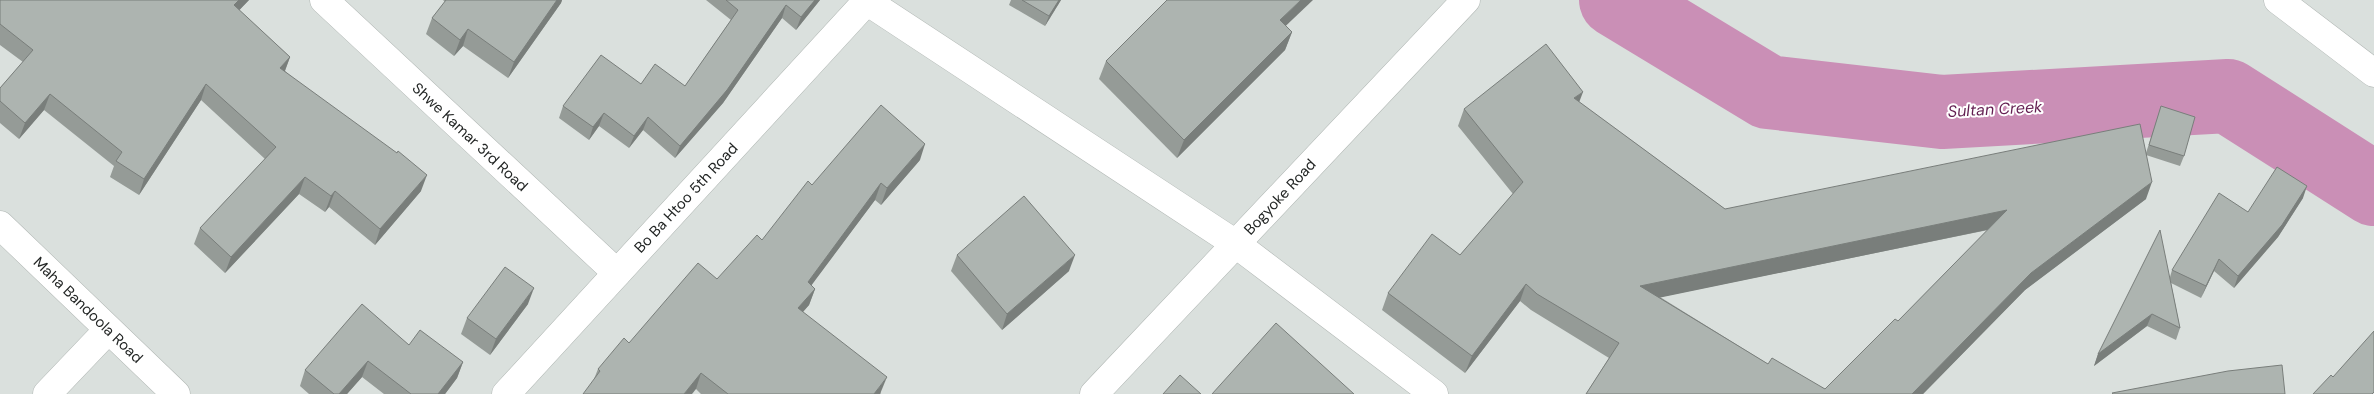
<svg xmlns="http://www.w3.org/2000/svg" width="2374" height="394" viewBox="0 0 2374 394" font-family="'DM Sans',sans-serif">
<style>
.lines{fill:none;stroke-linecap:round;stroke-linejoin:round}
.river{stroke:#ca8fb6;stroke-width:74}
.street-casing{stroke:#b1b7b4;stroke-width:29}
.street{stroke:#fff;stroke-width:28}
.wall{fill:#959b97;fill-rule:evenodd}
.shaded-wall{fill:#797e7b}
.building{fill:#adb4b0;stroke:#797e7b;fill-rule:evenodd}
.labels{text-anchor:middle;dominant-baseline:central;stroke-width:4;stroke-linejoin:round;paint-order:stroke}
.street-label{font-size:15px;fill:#232625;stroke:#fff}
.water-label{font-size:16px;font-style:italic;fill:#631e51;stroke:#fff}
</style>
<rect width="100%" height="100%" fill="#dae0dd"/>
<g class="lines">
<!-- river -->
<path class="river" d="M1616,0L1768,92L1942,112L2228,96L2374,189"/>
<!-- street casing -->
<g class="street-casing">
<g id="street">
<path d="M324,0L617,273"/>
<path d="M865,0L1236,244L1434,394"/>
<path d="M2278,0L2374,73"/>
<path d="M0,225L176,394"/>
<path d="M47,394L108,330"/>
<path d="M506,394L867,1"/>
<path d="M1094,394L1466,0"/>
</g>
</g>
<!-- street -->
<use href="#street" class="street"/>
</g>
<!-- wall -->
<g class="wall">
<path d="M0,0H249L239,10L290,57L285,71L421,191L375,245L329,207L325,212L299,194L225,273L194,244L200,228L265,159L201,100L139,195L110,177L114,166L44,110L19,139L0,123V88L23,62L0,45Z"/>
<path d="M443,0H562L561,3L508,78L463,46L454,56L426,34L432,18L445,2Z"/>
<path d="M706,0H820L796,30L782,18L723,103L675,158L643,130L629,148L599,126L589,140L559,118L563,106L685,86L731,20Z"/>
<path d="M1011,0H1061L1045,26L1009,5Z"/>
<path d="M1286,26L1292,32L1285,50L1177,158L1099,79L1106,61Z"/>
<path d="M1579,102L1725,209L2146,153L2161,106L2184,156L2180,166L2146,155V199L2025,290L1923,394H1586L1609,358L1531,310L1520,301L1465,373L1382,310L1388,293L1460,255L1513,194L1458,126L1464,109ZM1988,230L1898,321L1825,389L1768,364L1660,297Z"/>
<path d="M920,160L881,205L875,200L811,285L815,289L809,305L803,312L881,393L880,394H701L696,389L594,379L598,369L629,343L717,279L762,240Z"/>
<path d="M2303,198L2278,237L2234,288L2214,271L2201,298L2171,283L2180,328L2176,340L2147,326L2094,366L2098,354L2170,277L2172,270L2248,212Z"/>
<path d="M957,255L1069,271L1002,330L951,271Z"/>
<path d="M528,304L490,355L461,334L467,318Z"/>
<path d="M409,345L463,362L457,378L445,394H384L362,377L347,394H309L300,386L305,370Z"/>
</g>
<!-- shaded-wall -->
<g class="shaded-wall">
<path d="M239,0H249L228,22L234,5Z"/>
<path d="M557,0H562L561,3L508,78L514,62Z"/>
<path d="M815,0H820L796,30L801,17Z"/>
<path d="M1059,0H1061L1045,26L1049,16Z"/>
<path d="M1301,0H1313L1273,38L1280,20Z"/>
<path d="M786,5L782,18L723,103L675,158L680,146Z"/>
<path d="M468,29L463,46L454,56L460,40Z"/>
<path d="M1292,32L1285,50L1177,158L1184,140Z"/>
<path d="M290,57L284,73L280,68Z"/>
<path d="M206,84L201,100L139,195L144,179Z"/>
<path d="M1583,92L1577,108L1574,98Z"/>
<path d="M50,94L44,110L19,139L25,123Z"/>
<path d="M604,113L599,126L589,140L593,127Z"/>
<path d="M648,117L643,130L629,148L634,136Z"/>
<path d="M925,144L920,160L881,205L887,188Z"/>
<path d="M427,175L421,191L375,245L380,229Z"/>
<path d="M305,177L299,194L225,273L231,257Z"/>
<path d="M2152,182L2146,199L2025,290L1923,394H1912L2031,273Z"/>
<path d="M881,183L875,200L802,298L808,282Z"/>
<path d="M2307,186L2303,198L2278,237L2234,288L2238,276Z"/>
<path d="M335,191L329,207L325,212L331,196Z"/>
<path d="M2007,210L2001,227L1634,303L1640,286Z"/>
<path d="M1075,255L1069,271L1002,330L1007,314Z"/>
<path d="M2219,259L2214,271L2201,298L2206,286Z"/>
<path d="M1526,284L1520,301L1465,373L1472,356Z"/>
<path d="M534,288L528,304L490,355L496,339Z"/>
<path d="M815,289L809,305L792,324L798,308Z"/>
<path d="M2152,314L2147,326L2094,366L2098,354Z"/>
<path d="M368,361L362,377L347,394H339Z"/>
<path d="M463,362L457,378L445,394H438Z"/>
<path d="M701,373L696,389L692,394H684Z"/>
<path d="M887,377L880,394H874Z"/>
</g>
<!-- building -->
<g class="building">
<path d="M0,0H239L234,5L290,57L280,68L397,153L398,151L427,175L380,229L335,191L331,196L305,177L231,257L200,228L276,147L206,84L144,179L116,161L122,152L50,94L25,123L0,101V88L33,50L0,24Z"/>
<path d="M446,0H557L514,62L468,29L460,40L432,18Z"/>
<path d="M726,0H815L801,17L786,5L727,90L680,146L648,117L634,136L604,113L593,127L563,106L601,55L641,84L655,64L685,86L738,10Z"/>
<path d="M1022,0H1059L1049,16Z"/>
<path d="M1167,0H1301L1280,20L1292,32L1184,140L1106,61Z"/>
<path d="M1546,44L1583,92L1574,98L1725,209L2140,124L2152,182L2031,273L1912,394H1586L1619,343L1537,294L1526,284L1472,356L1388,293L1432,234L1460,255L1523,182L1464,109ZM2007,210L1898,321L1895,319L1825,389L1772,358L1768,364L1640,286Z"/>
<path d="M881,105L925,144L887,188L881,183L808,282L815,289L798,308L887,377L874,394H728L701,373L684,394H583L600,371L598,369L624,338L629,343L698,263L717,279L757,235L762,240L808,181L812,185Z"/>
<path d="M2161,106L2195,117L2184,156L2149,145Z"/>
<path d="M2277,167L2307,186L2282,225L2238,276L2219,259L2206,286L2172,270L2219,193L2248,212Z"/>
<path d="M1024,196L1075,255L1007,314L957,255Z"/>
<path d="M2160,230L2180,328L2152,314L2098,354Z"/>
<path d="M505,267L534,288L496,339L467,318Z"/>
<path d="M362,304L409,345L420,330L463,362L438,394H411L368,361L339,394H334L305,370Z"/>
<path d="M1276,323L1354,394H1212Z"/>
<path d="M2374,331V392L2372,394H2313L2331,375L2333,377Z"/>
<path d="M2282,365L2285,394H2113L2112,393L2228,371Z"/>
<path d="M1180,375L1201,394H1163Z"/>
</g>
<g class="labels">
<!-- street labels -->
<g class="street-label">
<text transform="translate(470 137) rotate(43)">Shwe Kamar 3rd Road</text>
<text transform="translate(1280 197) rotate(-47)">Bogyoke Road</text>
<text transform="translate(686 198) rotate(-47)">Bo Ba Htoo 5th Road</text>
<text transform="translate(88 310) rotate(44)">Maha Bandoola Road</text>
</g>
<!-- water labels -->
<g class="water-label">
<text transform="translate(1995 109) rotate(-3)">Sultan Creek</text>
</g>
</g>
</svg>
